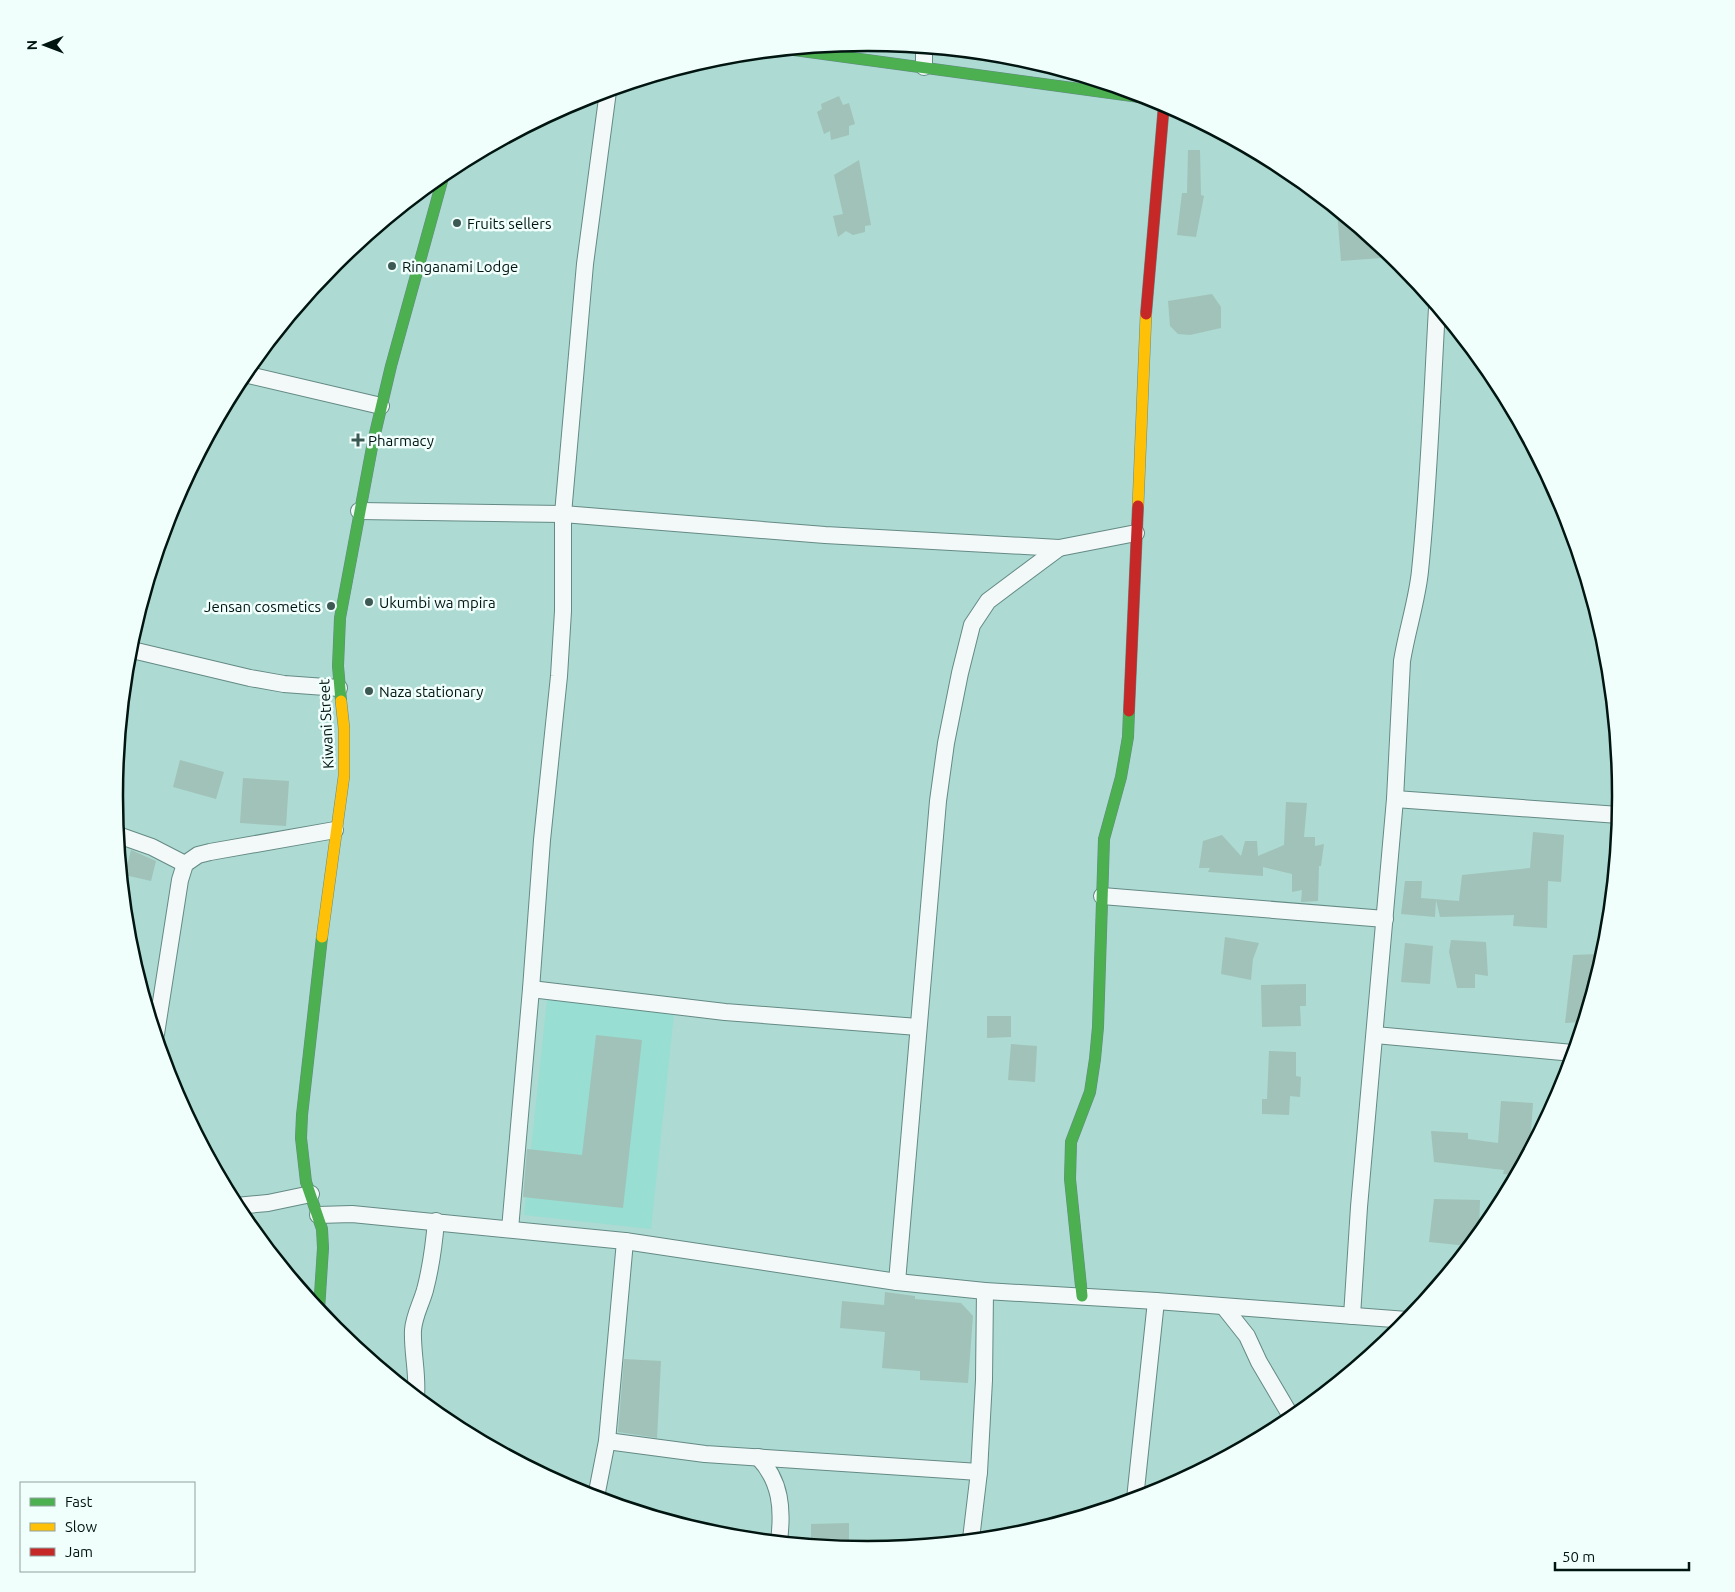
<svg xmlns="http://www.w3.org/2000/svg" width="1735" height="1592" viewBox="0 0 1735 1592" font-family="Ubuntu,sans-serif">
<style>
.built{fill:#98ded3}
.building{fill:#a1c2b8}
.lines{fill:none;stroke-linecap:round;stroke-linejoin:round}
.street-casing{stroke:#648a85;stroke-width:18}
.fast-casing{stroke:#648a85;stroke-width:12}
.slow-casing{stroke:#648a85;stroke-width:12}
.jam-casing{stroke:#648a85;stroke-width:12}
.street{stroke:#f3f9f8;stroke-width:16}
.fast{stroke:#4caf50;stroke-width:11}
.slow{stroke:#ffc107;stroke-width:11}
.jam{stroke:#c62828;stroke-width:11}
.poi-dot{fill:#3d5954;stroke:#f0fffc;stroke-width:2}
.labels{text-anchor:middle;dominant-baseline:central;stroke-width:5;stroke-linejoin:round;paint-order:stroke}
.poi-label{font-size:15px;fill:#001410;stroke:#f0fffc;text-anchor:start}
.street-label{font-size:15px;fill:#001410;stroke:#f0fffc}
.rim{fill:none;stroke:#001410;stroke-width:2.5}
</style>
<rect width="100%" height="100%" fill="#addad2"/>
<!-- built -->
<path class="built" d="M547,1000L674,1014L651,1229L524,1215Z"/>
<!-- building -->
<g class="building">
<path d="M839,96L843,105L849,103L855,124L849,126V135L831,140L830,131L824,134L817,112L822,109L821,104Z"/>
<path d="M1188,150H1200L1201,195L1204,196L1196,237L1177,235L1182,193H1187Z"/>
<path d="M859,160L871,225L865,226V232L853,235L846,231L838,237L833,216L843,214L834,175Z"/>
<path d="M1337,211L1380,247L1381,258L1341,261Z"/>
<path d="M1212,294L1221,307V328L1190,335L1178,334L1170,326L1168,301Z"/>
<path d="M180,760L224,772L216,799L173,787Z"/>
<path d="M243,778L289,781L286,826L240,823Z"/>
<path d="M1286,802L1307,803L1304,837H1315V846L1324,844L1321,866H1319L1318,901L1301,902L1302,890L1292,892V874L1263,867V876L1208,872L1210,868H1199L1203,841L1222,835L1241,856L1245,841H1257L1258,856L1284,845Z"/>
<path d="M1533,832L1564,835L1561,882L1548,881L1547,928L1513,926L1514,915L1440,917L1436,900L1435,917L1401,914L1405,881H1422L1421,898L1459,901L1462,875L1530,868Z"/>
<path d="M131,850L156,861L151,881L125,875Z"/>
<path d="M1225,937L1259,943L1253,959L1251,980L1221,974Z"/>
<path d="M1451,940L1486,942L1488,976L1475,974V988H1457L1449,952Z"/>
<path d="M1405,943L1433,946L1430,984L1401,982Z"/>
<path d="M1598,954V972L1583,1022L1565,1023L1573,955Z"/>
<path d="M1306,984V1006H1300L1301,1026L1262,1027L1261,985Z"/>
<path d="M987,1016H1011V1037L987,1038Z"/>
<path d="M596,1035L642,1040L623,1208L523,1197L527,1149L582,1155Z"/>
<path d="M1011,1044L1037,1046L1035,1082L1008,1080Z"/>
<path d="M1269,1051L1296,1052V1076L1301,1077L1300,1097L1290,1096L1289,1115L1262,1114V1099H1267Z"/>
<path d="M1501,1101L1533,1103L1530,1146L1515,1175L1503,1174L1504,1170L1434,1162L1431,1131L1468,1133V1139L1498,1143Z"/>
<path d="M1434,1199L1480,1200L1479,1233L1468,1246L1429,1242Z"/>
<path d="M885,1292L915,1296V1299L961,1303L973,1316L968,1383L920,1380V1371L882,1368L885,1332L840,1328L842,1301L884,1305Z"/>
<path d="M624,1359L661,1361L657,1438L618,1432Z"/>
<path d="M849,1523V1548L811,1544V1524Z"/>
</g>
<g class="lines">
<!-- street casing -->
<g class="street-casing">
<g id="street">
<path d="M924,48V67"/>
<path d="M244,374L381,406"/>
<path d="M359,511L563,514L825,535L1059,548L1136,533"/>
<path d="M128,649L250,678L284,684L339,688"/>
<path d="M1395,799L1619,815"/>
<path d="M118,835L152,847L185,864"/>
<path d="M1102,896L1385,919"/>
<path d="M531,989L725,1012L918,1027"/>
<path d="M156,1034L180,880L185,864L198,855L210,852L335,830"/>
<path d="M1375,1035L1573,1053"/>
<path d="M236,1206L268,1203L311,1194"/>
<path d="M318,1215L352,1214L625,1241L897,1282L985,1291L1156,1301L1407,1320"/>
<path d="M510,1229L531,989L542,840L559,676L563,611V514L585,264L608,91"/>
<path d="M897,1282L938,801L946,743L960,673L972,625L988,601L1059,548"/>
<path d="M1224,1307L1247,1336L1259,1362L1292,1418"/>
<path d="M1352,1316L1359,1207L1395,799L1402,661C1407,630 1417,601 1420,571C1429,484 1432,395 1437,308"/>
<path d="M416,1396C418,1374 412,1352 413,1330C414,1316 421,1304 425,1290C431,1267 434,1245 436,1221"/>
<path d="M607,1441L705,1454L979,1472"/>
<path d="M758,1457C781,1481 783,1509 779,1541"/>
<path d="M596,1497L607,1441L625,1241"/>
<path d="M1135,1499L1156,1301"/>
<path d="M971,1539L979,1472L984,1380L985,1291"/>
</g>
</g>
<!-- fast casing -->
<g class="fast-casing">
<g id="fast">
<path d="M794,50L1154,99"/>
<path d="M341,701L338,666L340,618L373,442L391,366L444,174"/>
<path d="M1082,1296L1070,1179L1071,1142L1090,1092L1095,1059L1098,1027L1104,839L1121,777L1128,737L1129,711"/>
<path d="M319,1310L323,1248L322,1229L306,1182L301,1138L302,1115L322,937"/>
</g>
</g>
<!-- slow casing -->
<g class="slow-casing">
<g id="slow">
<path d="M1138,506L1146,314"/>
<path d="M322,937L344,776V728L341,701"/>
</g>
</g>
<!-- jam casing -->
<g class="jam-casing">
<g id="jam">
<path d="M1146,314L1164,104"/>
<path d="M1129,711L1138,506"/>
</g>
</g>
<!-- street -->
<use href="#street" class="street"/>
<!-- fast -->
<use href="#fast" class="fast"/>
<!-- slow -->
<use href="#slow" class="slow"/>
<!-- jam -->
<use href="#jam" class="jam"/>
</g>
<!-- markers -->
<g class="poi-dot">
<circle cx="457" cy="223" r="5"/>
<circle cx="392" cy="266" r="5"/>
<path d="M355.5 432.5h5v5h5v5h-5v5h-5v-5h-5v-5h5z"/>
<circle cx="369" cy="602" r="5"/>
<circle cx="331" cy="606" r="5"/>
<circle cx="369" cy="691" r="5"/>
</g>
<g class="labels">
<!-- poi labels -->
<g class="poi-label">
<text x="467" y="223">Fruits sellers</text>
<text x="402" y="266">Ringanami Lodge</text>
<text x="368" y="440">Pharmacy</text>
<text x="379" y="602">Ukumbi wa mpira</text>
<text x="321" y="606" text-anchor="end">Jensan cosmetics</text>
<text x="379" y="691">Naza stationary</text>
</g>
<!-- street labels -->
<g class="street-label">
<text transform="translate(326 724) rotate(-93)">Kiwani Street</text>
</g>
</g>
<!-- crop -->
<path d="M0 0H1735V1592H0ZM867 51H868A744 744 0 0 1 1612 795V797A744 744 0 0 1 868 1541H867A744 744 0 0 1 123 797V795A744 744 0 0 1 867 51Z" fill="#f0fffc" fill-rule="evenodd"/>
<path class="rim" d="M867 51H868A744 744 0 0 1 1612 795V797A744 744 0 0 1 868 1541H867A744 744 0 0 1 123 797V795A744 744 0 0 1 867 51Z"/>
<!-- legend -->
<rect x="20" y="1482" width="175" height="90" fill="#f0fffc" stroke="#90a19e"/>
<rect x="30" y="1498" width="25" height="8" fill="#4caf50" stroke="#90a19e"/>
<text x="65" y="1507" font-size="15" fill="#001410">Fast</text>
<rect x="30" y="1523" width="25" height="8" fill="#ffc107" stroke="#90a19e"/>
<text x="65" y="1532" font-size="15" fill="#001410">Slow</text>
<rect x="30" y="1548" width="25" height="8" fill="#c62828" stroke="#90a19e"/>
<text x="65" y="1557" font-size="15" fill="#001410">Jam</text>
<!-- north arrow -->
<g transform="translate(45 45) rotate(269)" stroke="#f0fffc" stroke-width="4" paint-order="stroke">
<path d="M0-4L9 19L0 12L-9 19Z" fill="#001410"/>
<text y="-8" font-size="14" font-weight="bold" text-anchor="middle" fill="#001410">N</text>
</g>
<!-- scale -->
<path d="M1555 1562v8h134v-8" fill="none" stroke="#001410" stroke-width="2.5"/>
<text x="1562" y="1562" font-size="15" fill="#001410" stroke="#f0fffc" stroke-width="4" paint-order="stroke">50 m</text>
</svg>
